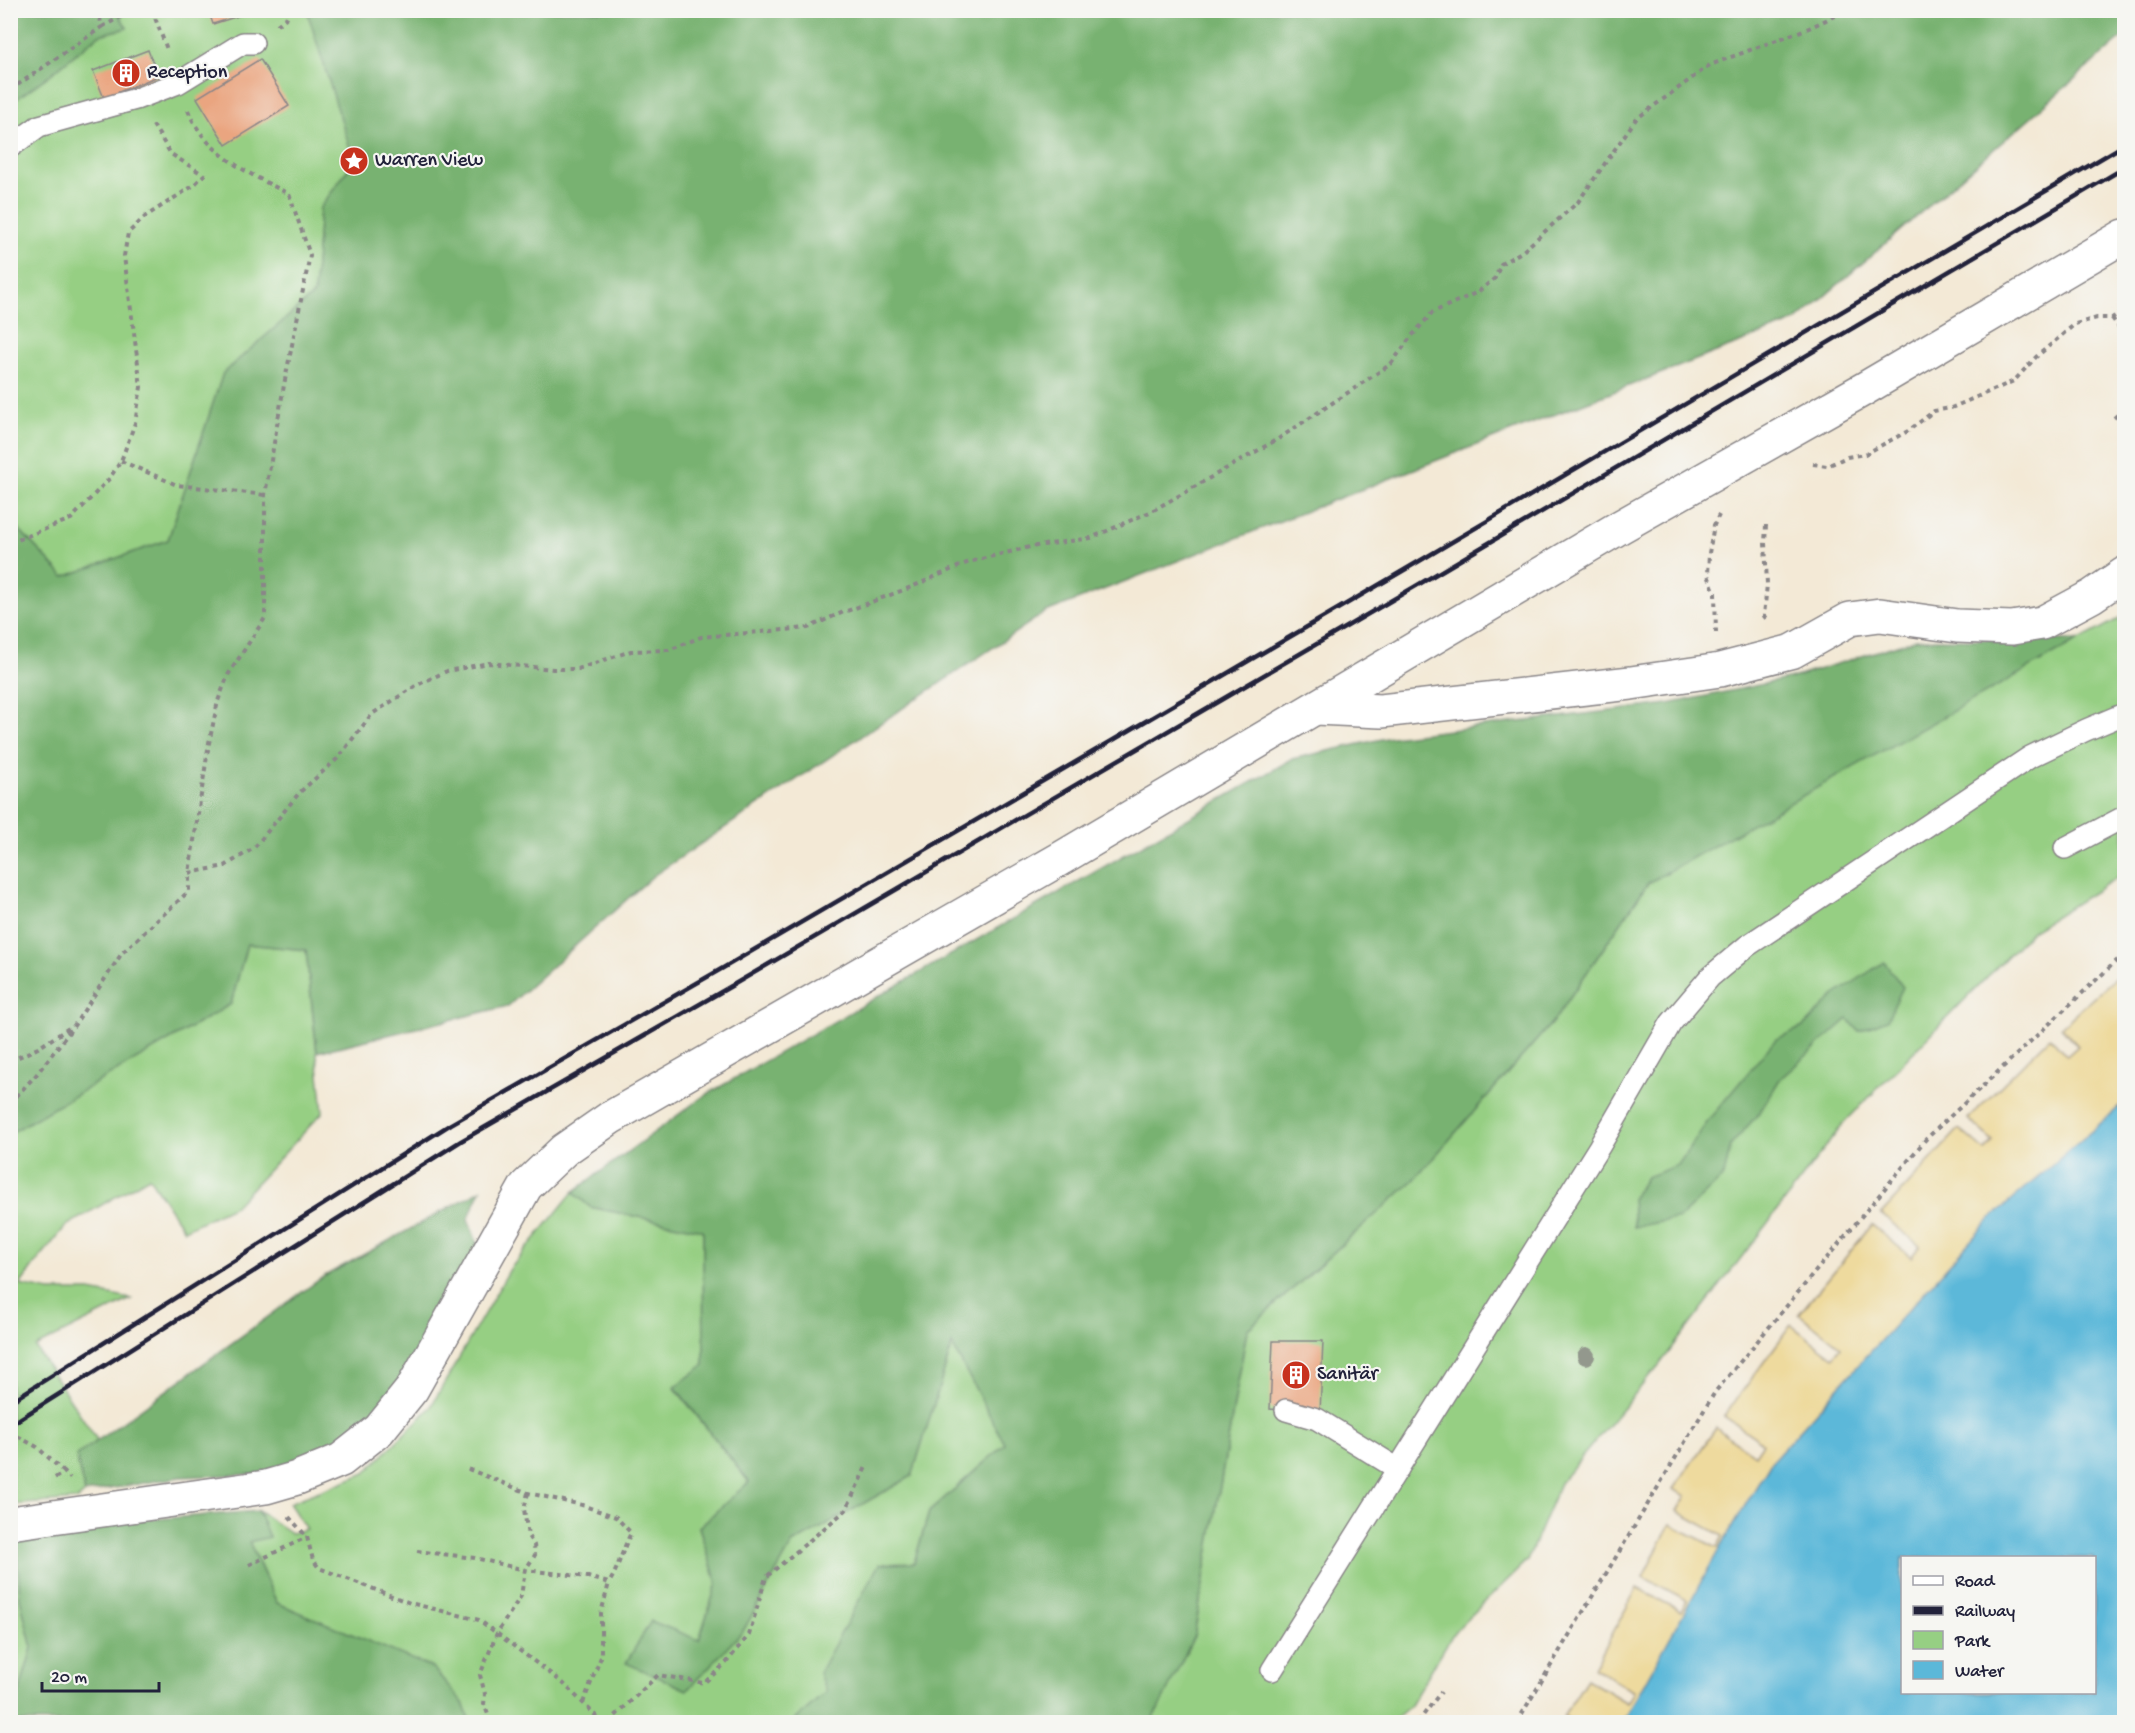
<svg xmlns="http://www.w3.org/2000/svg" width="2135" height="1733" viewBox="0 0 2135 1733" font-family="'Gochi Hand',sans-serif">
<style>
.green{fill:#96cf83;stroke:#5c785f;stroke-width:1.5}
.forest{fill:#78b271;stroke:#4d6a56;stroke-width:1.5}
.sand{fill:#eeda9e;stroke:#887e6c;stroke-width:1.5;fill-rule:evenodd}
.water{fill:#5bb8d9;stroke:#3e6d8a;stroke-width:1.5;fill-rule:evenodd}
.building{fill:#eaa580}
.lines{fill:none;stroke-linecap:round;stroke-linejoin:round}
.service-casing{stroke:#8a8688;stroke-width:24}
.minor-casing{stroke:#8a8688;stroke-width:36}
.path{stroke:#8a8688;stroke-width:4;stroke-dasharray:4.5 4.5;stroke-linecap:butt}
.service{stroke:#fff;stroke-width:21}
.minor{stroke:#fff;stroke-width:33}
.rail{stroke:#22223b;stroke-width:4.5}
.tree{fill:#93988d}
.labels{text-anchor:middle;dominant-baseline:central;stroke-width:4.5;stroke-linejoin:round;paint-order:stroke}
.poi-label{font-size:20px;fill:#22223b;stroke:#f6f6f2;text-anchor:start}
</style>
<rect width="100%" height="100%" fill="#f6f6f2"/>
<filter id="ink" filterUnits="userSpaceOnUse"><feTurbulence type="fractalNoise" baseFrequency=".0167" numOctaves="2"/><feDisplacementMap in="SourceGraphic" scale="12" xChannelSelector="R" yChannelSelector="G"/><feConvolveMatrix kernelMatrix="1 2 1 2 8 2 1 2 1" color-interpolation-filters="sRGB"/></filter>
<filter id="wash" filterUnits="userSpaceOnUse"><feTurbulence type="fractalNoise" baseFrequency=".008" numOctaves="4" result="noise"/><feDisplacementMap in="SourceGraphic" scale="24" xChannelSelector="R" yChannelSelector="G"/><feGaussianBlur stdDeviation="1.35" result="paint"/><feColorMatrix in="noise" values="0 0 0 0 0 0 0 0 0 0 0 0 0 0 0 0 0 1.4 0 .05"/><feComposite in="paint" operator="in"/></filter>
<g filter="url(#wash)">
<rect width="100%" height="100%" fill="#f3e9d6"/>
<!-- green -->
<g class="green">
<path d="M117,11H312L354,161L320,208L314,294L223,374L168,540L64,577L11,521L10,103L51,74L99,35L127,28Z"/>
<path d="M2124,616V873L2032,931L1844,1123L1660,1364L1560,1483L1527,1561L1454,1632L1409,1707L1391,1722H1153V1718L1194,1636L1247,1330L1414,1180L1555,1019L1648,883L1964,702Z"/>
<path d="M247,944L306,950L323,1112L235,1206L184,1230L149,1177L66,1226L34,1265L20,1285L50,1291H90L131,1299L35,1347L98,1441L76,1456L85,1493L77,1500L11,1505L10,1133L231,1004Z"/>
<path d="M573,1192L590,1207L703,1230L704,1365L675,1388L749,1482L699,1527L717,1583L699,1640L626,1663L743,1631L792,1544L912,1476L952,1345L1005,1444L929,1512L914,1563L826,1692L793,1722H470L463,1703L433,1668L277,1603L249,1541L269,1537L258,1511L291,1533L306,1529L289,1503L365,1473L430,1408L510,1269Z"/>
<path d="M16,1530L20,1598L32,1648L11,1722L10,1533Z"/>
</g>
<!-- forest -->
<g class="forest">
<path d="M11,10L117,11L127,28L99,35L51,74L11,103Z"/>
<path d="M307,11L2124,10V36L1796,321L1046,612L653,876L508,1006L317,1052L306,950L247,944L231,1004L11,1133V521L64,577L168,540L223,373L314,294L320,208L354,161Z"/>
<path d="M1916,639L2079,640L1648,883L1555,1019L1414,1180L1247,1330L1194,1636L1154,1718L1157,1722H793L826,1692L819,1673L879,1564L914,1563L929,1512L1005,1444L952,1345L912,1476L792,1544L743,1631L687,1690L626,1663L651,1621L699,1640L717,1583L699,1527L749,1482L675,1387L704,1365L703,1230L590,1207L573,1192L704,1096L1292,759L1391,737L1668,704L1792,678Z"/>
<path d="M1884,962L1903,987L1887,1020L1859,1031L1848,1019L1780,1079L1760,1112L1731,1145L1724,1176L1680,1218L1634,1227L1632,1199L1646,1177L1678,1165L1710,1118L1776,1039L1803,1027L1836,994Z"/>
<path d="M481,1190L468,1219L481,1253L403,1387L324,1454L258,1474L180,1477L85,1493L76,1456L323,1277Z"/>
<path d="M258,1511L269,1537L249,1542L277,1603L433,1668L463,1703L470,1722H11L32,1648L20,1598L16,1530Z"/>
</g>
<!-- sand -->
<path class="sand" d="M2124,970V1722H1575L1563,1716L1587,1679L1627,1703L1634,1692L1594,1668L1637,1588L1681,1611L1687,1600L1643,1577L1670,1524L1717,1548L1723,1536L1677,1511L1686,1496L1673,1489L1716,1428L1755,1455L1763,1443L1724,1416L1791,1325L1833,1357L1841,1347L1799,1314L1872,1225L1911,1257L1920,1246L1881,1214L1959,1129L1985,1151L1993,1141L1968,1119L2050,1037L2067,1056L2078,1046L2061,1027ZM1902,1558H2094V1692H1902Z"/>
<!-- water -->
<path class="water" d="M2124,1103V1722H1623L1721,1546L1771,1462L1992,1217ZM1902,1558H2094V1692H1902Z"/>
<g id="blocks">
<!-- building -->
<g class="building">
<path d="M208,10H254V11L213,24Z"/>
<path d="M148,50L158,76L104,98L93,71Z"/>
<path d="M260,59L289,106L226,145L197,98Z"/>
<path d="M1273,1341H1323L1320,1414L1270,1409Z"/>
</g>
</g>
</g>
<g filter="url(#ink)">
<use href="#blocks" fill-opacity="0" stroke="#8a8688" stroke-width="1.5"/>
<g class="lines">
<!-- service casing -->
<g class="service-casing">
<g id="service">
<path d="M10,147L39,126L136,99L178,83L243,43H253"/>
<path d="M2065,848L2124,817"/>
<path d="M1286,1410L1317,1419L1398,1469"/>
<path d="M1272,1670L1599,1147L1671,1023L1710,977L1747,946L2030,757L2086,730L2124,714"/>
</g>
</g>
<!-- minor casing -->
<g class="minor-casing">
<g id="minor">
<path d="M1316,708L1381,711L1631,683L1720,670L1793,651L1850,619L1880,615L1957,626L2012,628L2042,623L2092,596L2124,574"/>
<path d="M10,1523L266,1487L297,1478L341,1460L379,1430L412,1389L526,1186L564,1150L610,1118L1060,859L1620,527L1864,389L2124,236"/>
</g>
</g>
<!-- path -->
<g class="path">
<path d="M152,10L168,52"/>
<path d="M277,25L287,17L291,10"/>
<path d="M102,27L133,10"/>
<path d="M10,90L102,27L98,10"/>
<path d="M188,110C205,154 250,174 289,194L310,255L284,385L265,495V618L228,675L218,701L209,743L189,873"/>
<path d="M2112,318L2124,334"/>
<path d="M2114,418L2124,409"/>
<path d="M121,461L177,485L265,495"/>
<path d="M1813,464L1827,466L1847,457L1865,454L1908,431L1934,411L1951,408L2014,381L2036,357L2075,324L2097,318H2112L2124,310"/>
<path d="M1766,525L1765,543L1767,584L1764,616L1768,621"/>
<path d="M10,543L71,519L109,479L121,461L135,423L141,387L124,256L128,233L146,216L193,186L204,175L171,154L153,125"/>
<path d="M1716,633L1715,593L1708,575L1709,553L1714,525L1719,515"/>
<path d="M10,1061L38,1048L72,1026"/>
<path d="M10,1103L36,1075L73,1027L122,953L189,891V873L225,866L254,848L300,792L337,759L372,714L417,685L447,671L489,663L553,669H578L631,651L669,650L701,637L808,628L836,615L909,588L969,562L1030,547L1091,538L1152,511L1278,439L1391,364L1410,338L1433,312L1478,292L1495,278L1501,264L1523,251L1578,202L1636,119L1710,65L1809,28L1847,10"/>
<path d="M10,1432L37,1447L64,1472"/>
<path d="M468,1469L528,1493L582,1505L616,1517L631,1533C622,1550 619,1567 609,1583"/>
<path d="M55,1478L64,1472L70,1478"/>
<path d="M289,1517L307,1537L313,1560L319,1568L410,1603L479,1620L563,1683L602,1722"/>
<path d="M417,1551L475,1558L525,1570L588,1577L609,1583L601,1613V1657L583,1703"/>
<path d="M249,1565L307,1537"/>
<path d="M491,1722L484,1704L485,1694L480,1675L497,1633L521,1596L525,1570L535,1555L534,1545L528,1536L524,1509L528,1493"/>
<path d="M609,1722L658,1675L704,1683L726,1663L749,1635L766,1577L846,1510L867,1465"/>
<path d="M1418,1722L1441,1692"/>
<path d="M1517,1722L1715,1392L1926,1139L2124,954"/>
</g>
<!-- service -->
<use href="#service" class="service"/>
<!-- minor -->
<use href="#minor" class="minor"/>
<!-- rail -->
<g class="rail">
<path d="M10,1402L451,1124L723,968L1406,569L2124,145"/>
<path d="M10,1425L461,1141L733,985L1416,586L2124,168"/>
</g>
</g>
<!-- trees -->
<circle class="tree" cx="1586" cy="1356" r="9"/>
</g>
<!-- icons -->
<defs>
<g id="building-disc" transform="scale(1.5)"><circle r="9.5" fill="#c8321e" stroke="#f6f6f2"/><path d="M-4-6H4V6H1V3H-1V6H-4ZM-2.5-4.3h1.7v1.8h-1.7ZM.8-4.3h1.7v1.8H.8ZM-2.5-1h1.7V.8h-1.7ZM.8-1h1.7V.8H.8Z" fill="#fff"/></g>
<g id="sight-disc" transform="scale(1.5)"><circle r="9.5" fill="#c8321e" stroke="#f6f6f2"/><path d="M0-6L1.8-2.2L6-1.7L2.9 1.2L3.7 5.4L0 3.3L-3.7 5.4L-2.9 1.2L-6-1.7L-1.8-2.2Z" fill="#fff"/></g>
</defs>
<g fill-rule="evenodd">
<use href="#building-disc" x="126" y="73"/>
<use href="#sight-disc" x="354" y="161"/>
<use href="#building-disc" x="1296" y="1375"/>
</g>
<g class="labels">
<!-- poi labels -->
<g class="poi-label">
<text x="147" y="73">Reception</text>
<text x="375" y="161">Warren View</text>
<text x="1317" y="1375">Sanitär</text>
</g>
</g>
<!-- margin -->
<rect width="2135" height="1733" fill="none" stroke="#f6f6f2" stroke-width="36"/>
<!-- legend -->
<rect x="1901" y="1556" width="195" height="138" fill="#f6f6f2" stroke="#a1a1a9" stroke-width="1.5"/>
<rect x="1913" y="1576" width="30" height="9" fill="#ffffff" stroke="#a1a1a9" stroke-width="1.5"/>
<text x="1955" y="1586" font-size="18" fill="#22223b">Road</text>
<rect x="1913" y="1606" width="30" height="9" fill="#22223b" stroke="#a1a1a9" stroke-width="1.5"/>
<text x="1955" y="1616" font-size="18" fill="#22223b">Railway</text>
<rect x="1913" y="1631" width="30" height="18" fill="#96cf83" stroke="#a1a1a9" stroke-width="1.5"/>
<text x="1955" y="1646" font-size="18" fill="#22223b">Park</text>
<rect x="1913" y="1661" width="30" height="18" fill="#5bb8d9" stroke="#a1a1a9" stroke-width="1.5"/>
<text x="1955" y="1676" font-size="18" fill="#22223b">Water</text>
<!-- scale -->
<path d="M42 1682v9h117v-9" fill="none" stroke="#22223b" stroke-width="3"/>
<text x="51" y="1682" font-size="18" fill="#22223b" stroke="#f6f6f2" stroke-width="4.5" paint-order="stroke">20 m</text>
</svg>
